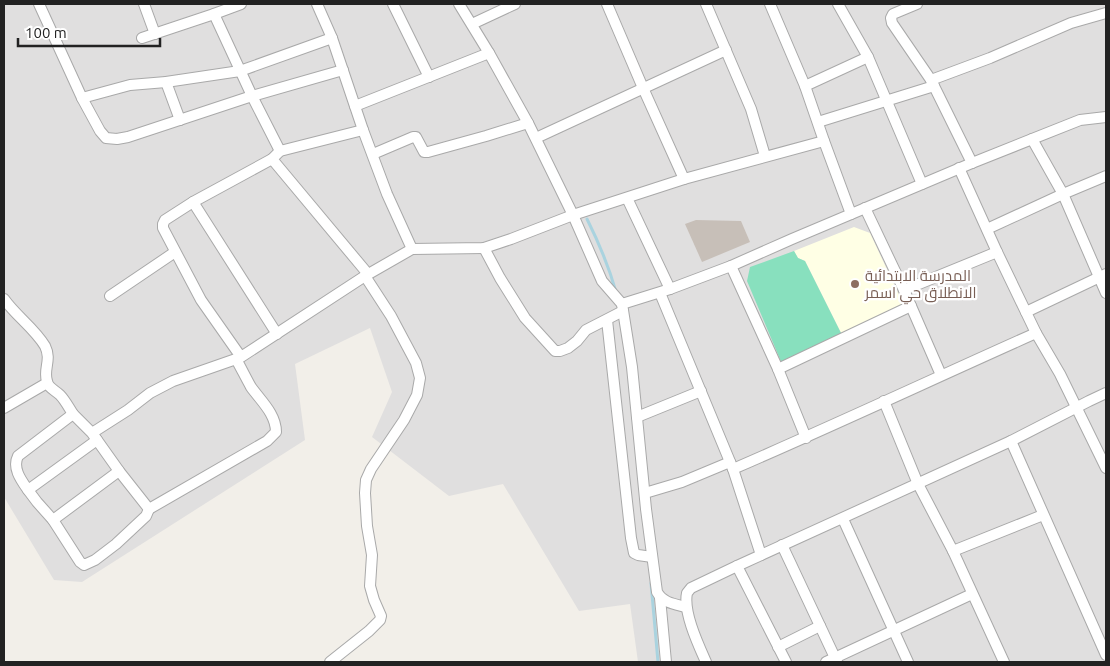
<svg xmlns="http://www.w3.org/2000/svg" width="1110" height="666" viewBox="0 0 1110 666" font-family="Ubuntu,Cairo,sans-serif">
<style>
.residential{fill:#e0dfdf}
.education{fill:#ffffe5}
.pitch{fill:#88e0be}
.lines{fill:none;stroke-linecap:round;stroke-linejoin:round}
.stream{stroke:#aad3df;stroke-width:3}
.building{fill:#c7bfb8}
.street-casing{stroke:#a9a9a9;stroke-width:12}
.street{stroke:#fff;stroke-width:10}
.education-dot{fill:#8d6e63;stroke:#fff;stroke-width:2}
.labels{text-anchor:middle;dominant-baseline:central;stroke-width:4.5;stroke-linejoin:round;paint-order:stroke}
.education-label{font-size:15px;fill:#785e54;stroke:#fff;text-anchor:start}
</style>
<rect width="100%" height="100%" fill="#f2efe9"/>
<!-- residential -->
<path class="residential" d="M4,4H1106V662H638L630,604L579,611L503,484L449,496L372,437L392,392L370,328L295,364L305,440L82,582L54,580L4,497Z"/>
<!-- education -->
<path class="education" d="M854,227L870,233L904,306L842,335L805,261L798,258L794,251Z"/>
<!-- pitch -->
<path class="pitch" d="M794,251L798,258L805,261L842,335L782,364L747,281L750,267Z"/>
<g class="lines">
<!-- stream -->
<g class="stream">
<path d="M587,219C599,243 609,267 616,292"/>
<path d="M651,583L658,662"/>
</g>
</g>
<!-- building -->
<path class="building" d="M696,220L741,221L750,242L702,262L685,224Z"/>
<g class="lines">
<!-- street casing -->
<g class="street-casing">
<g id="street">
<path d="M39,4L82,98L100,131L106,138L117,139L128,137L252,96L343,70"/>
<path d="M144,4L155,34"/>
<path d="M317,4L332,38L363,130L387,194L412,249"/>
<path d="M393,4L429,77"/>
<path d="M459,4L489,53L528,123L573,215L602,281L622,304"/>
<path d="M607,4L643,88L684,179"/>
<path d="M706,4L751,109L765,156"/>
<path d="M770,4L805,86L824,141L851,214"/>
<path d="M838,4L868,57L922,184"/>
<path d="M917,4L893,14L891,18L892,23L931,80L972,163"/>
<path d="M214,14L252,96L280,151"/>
<path d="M472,24L515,4"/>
<path d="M142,38L214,14L241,4"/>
<path d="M931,80L990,58L1071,23L1106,13"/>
<path d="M166,82L180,120"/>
<path d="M805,86L868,57"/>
<path d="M82,98L130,85L166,82L240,71L332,38"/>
<path d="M355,106L489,53"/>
<path d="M818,122L934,86"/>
<path d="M363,130L280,151L272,159L193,202L165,220L163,224V228L201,300L241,357L365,276L412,249L484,248L511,239L573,215L684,179L824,141"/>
<path d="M536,138L726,50"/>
<path d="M1032,139L1063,194L1106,293"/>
<path d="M373,154L413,137H416L424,152H428L486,136L528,123"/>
<path d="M272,159L368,274"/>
<path d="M959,168L997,252L1036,333L1060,374L1106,468"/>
<path d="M627,198L670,289"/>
<path d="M193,202L277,334"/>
<path d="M865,208L904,290L941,375"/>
<path d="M987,229L1063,194L1106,176"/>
<path d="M484,248L500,278L525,318L555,351H560L568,348L577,341L586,330L623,311"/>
<path d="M731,266L778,369L806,438"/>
<path d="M904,290L997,252"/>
<path d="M660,293L733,469L761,555"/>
<path d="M110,296L175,252"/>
<path d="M4,299C16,316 34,328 45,346C52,360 43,369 47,381C48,388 55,390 60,395C65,400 69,408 73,414"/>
<path d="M1026,312L1106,274"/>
<path d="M607,320L631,538L634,553L638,555L652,557"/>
<path d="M778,369L911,306"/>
<path d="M884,401L918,484L953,551L1004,662"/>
<path d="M4,408L47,383"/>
<path d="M637,417L701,391"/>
<path d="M1011,441L1106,655"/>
<path d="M733,469C835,425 935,378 1036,333"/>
<path d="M119,471L53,520L80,562L84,565L95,560L116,544L146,516L149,509"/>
<path d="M28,490C21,480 12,468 18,456L73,414L92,433L119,471L149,509L267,441L276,432C276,414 261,401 251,387C246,378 241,368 236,359L173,381L150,393L128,410L92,433"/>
<path d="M645,493L682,482L730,462"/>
<path d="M843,519L908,662"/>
<path d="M53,520L37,502L28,490L97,440"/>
<path d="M782,545L837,662"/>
<path d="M953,551L1043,515"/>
<path d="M737,566L786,662"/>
<path d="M660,598L666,662"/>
<path d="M686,607C674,604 663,603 657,592L646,509L632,367L622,304L670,289L731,266L792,239L972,163L1080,120L1106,117"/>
<path d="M778,647L820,626"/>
<path d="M330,662L369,631L380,620L381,616L374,600L370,586L372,555L367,526L365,493L366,480L371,469L404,420L417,395L420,378L416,363L391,316L365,276"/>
<path d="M706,662C698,644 683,612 687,593L691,588L737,566L1011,441L1089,401L1106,393"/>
<path d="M826,662L972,594"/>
</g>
</g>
<!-- street -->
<use href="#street" class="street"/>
</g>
<!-- markers -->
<circle class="education-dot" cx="855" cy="284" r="5"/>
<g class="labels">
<!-- education labels -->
<g class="education-label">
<text x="865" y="275">المدرسة الابتدائية<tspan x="865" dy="17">الانطلاق حي اسمر</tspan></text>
</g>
</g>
<!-- border -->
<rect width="1110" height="666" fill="none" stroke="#222222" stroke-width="10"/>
<!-- scale -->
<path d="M18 38v8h142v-8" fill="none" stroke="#222222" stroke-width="2.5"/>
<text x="25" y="38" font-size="15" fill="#222222" stroke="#ffffff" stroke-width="4" paint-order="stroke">100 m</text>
</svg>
